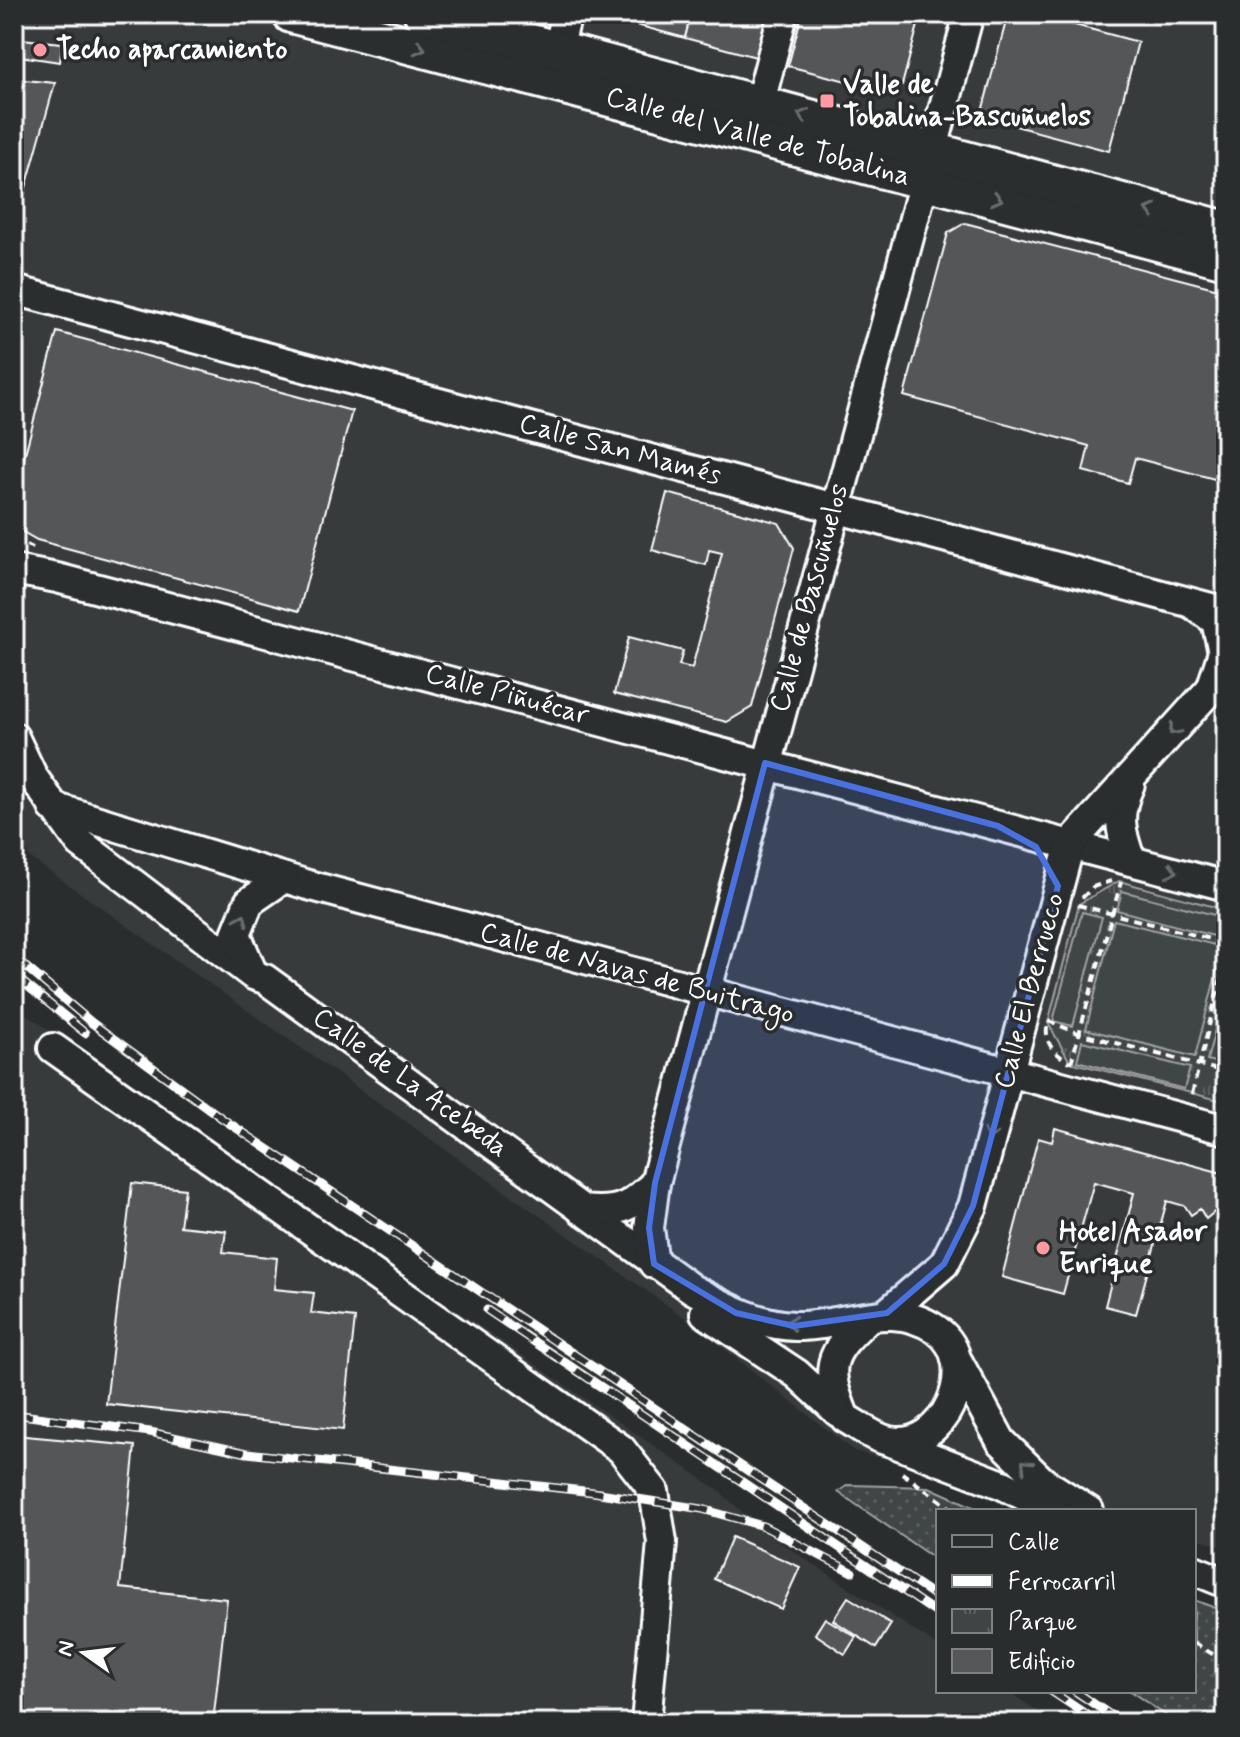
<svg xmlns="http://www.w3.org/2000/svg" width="1240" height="1737" viewBox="0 0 1240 1737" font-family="Mynerve,sans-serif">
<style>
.built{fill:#373a3b}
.grass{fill:url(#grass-dots);stroke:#a0a2a2;stroke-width:2}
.park{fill:url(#park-tufts);stroke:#a0a2a2;stroke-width:2}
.garden{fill:#414445;stroke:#a0a2a2;stroke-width:2}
.building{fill:#555758;stroke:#fff;stroke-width:2}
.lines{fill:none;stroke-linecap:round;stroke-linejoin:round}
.minor-casing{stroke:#fff;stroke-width:34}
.major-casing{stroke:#fff;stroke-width:42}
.path{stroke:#fff;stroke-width:4;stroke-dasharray:8 6;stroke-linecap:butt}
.minor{stroke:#2a2d2e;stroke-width:28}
.major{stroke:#2a2d2e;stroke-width:36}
.rail-casing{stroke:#fff;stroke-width:9}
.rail{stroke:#2a2d2e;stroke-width:6;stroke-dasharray:18;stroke-linecap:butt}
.oneway{stroke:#6a6c6d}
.marked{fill:#4a71e0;fill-opacity:0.2;stroke:#4a71e0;stroke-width:6;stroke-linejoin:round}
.poi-dot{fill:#ff9aa2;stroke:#2a2d2e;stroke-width:3}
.labels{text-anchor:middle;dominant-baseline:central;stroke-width:7;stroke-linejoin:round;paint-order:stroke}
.poi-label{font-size:28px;font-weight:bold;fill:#fff;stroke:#2a2d2e;text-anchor:start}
.street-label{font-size:28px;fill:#fff;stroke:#2a2d2e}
</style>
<defs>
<pattern id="grass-dots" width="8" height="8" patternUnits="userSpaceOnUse" patternTransform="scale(2)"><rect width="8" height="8" fill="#414445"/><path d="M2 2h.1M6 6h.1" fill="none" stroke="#5e6061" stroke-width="1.8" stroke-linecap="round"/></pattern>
<pattern id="park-tufts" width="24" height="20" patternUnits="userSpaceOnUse" patternTransform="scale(2)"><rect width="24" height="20" fill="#414445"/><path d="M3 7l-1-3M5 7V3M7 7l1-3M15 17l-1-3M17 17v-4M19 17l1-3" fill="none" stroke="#5e6061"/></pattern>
</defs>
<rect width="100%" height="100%" fill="#2a2d2e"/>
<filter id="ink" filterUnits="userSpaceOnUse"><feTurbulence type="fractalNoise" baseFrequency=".0125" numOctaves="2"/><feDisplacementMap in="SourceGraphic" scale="16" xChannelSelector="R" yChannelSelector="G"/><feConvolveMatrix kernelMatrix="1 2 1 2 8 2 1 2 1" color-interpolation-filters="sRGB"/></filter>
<g filter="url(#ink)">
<!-- built -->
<g class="built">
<path d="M14,14H1226V1548L1194,1537V1511H1090L854,1451L681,1315L29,857L14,826Z"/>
<path d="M14,1006L718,1490L766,1533L938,1646V1691H1007L1055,1723H14Z"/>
</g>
<!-- grass -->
<g class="grass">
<path d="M848,1485L929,1487L982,1511H938V1561L838,1492Z"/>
<path d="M1194,1600L1226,1612V1723H1177L1130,1691H1194Z"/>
</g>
<!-- park -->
<path class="park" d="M1119,881L1226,910V1102L1070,1062L1048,1023L1079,904Z"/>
<!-- garden -->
<g class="garden">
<path d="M1122,891L1226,918L1225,939L1117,910Z"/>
<path d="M1082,912L1102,917L1073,1026L1053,1021Z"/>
<path d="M1114,920L1223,947L1195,1057L1086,1029Z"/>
<path d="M1226,989V1065L1207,1060Z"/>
<path d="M1082,1041L1190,1068L1184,1089L1077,1061Z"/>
</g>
<!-- building -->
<g class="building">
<path d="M595,14H691L685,38Z"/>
<path d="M691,14H767L756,57L685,38Z"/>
<path d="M802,14H921L902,85L889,92L788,66Z"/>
<path d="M1008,14H1034L1138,42L1109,151L993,120L983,108Z"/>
<path d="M21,39L62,43L60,62L19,56Z"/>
<path d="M14,79L55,83L14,231Z"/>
<path d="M965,223L1226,291V482L1135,458L1128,483L1083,471L1089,446L904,396L948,233Z"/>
<path d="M57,332L352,411L299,611L37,540L14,527V496Z"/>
<path d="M667,493L779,523L794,548L752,707L727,722L614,694L629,637L683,651L679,665L692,668L722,553L709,550L706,565L652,550Z"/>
<path d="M1055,1128L1226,1174V1210L1218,1209L1206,1219L1200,1209L1191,1215L1185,1206L1167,1201L1136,1314L1105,1306L1134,1193L1094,1182L1063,1294L1002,1277L1038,1138L1052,1142Z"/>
<path d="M132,1183L185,1189L180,1226L226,1231L223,1252L277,1258L274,1289L314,1293L311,1313L355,1318L343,1430L106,1404Z"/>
<path d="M14,1435L135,1446L120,1588L227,1599L213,1723H14Z"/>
<path d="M732,1537L800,1567L781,1609L714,1579Z"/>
<path d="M848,1597L891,1624L876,1648L833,1620Z"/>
<path d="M825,1618L856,1637L845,1654L815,1634Z"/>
</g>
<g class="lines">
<!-- minor casing -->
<g class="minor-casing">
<g id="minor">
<path d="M558,49L567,14"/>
<path d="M760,102L783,14"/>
<path d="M14,290L1226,612"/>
<path d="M14,570L57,578L1226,886"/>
<path d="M1194,605L1216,621L1223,652L1211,689"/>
<path d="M14,737L33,777L80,843L253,975L265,979L692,1289C724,1306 758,1325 795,1326C846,1327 892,1298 937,1330C984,1364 943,1453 889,1441C874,1438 858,1425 845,1418C824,1367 827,1355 868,1318"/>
<path d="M1130,784C1116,814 1120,831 1131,861"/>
<path d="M53,807L308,885L1226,1130"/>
<path d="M253,974L236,934L249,902L284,878"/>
<path d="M53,1048L621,1449L654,1491L662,1542L646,1723"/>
<path d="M582,1210C619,1214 629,1208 655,1183"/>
<path d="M654,1264L649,1228L655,1183L969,14"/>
<path d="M705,1313L797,1374L838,1412"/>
<path d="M887,1313L944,1264L973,1206L1070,844L1226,672"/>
<path d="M958,1362L1001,1441L1042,1481L1089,1511"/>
<path d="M891,1442L1003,1485L1055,1511"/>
<path d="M1194,1570L1226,1583"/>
</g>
</g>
<!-- major casing -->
<g class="major-casing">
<g id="major">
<path d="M291,14L1226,260"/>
<path d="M423,14L1226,230"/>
</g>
</g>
<!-- path -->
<g class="path">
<path d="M14,539L33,548"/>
<path d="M1082,898L1093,887L1111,881"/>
<path d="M1078,905L1226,943"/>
<path d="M1048,1021L1078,1033L1226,1072"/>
<path d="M1047,1027C1045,1045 1055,1054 1070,1062"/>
<path d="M1071,1063L1121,882"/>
<path d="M1192,1094L1226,957"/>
<path d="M902,1473L955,1511"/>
<path d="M1194,1643L1226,1662"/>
</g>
<!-- minor -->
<use href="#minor" class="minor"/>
<!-- major -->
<use href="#major" class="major"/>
<!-- rail casing -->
<g class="rail-casing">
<g id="rail">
<path d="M14,957L92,1023L223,1119L938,1598"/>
<path d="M14,975L85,1033"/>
<path d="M487,1310L938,1614"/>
<path d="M14,1414L150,1432L247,1453L593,1492L702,1509L763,1526L852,1572"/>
<path d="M1051,1691L1099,1723"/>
<path d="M1075,1691L1122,1723"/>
</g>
</g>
<!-- rail -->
<use href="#rail" class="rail"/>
</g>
<!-- one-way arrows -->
<defs><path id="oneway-chevron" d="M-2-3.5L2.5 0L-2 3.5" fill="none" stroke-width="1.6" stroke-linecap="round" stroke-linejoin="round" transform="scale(2)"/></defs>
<g class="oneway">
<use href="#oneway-chevron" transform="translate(420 48) rotate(15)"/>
<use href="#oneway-chevron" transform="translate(803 115) rotate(-164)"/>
<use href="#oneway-chevron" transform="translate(997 199) rotate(15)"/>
<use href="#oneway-chevron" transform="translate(1151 210) rotate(-165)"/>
<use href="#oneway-chevron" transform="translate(1174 730) rotate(132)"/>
<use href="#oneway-chevron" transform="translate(1172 871) rotate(15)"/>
<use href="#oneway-chevron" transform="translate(242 919) rotate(-67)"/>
<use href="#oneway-chevron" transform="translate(990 1135) rotate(105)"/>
<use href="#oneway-chevron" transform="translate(791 1323) rotate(-174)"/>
<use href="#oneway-chevron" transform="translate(1026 1465) rotate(-135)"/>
</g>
</g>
<!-- marked area -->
<path class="marked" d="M765,763L998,826L1036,847L1058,886L973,1206L944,1264L887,1313L794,1326L736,1313L654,1264L649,1228L655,1183Z"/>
<!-- markers -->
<g class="poi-dot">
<circle cx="40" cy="50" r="8"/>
<rect x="819" y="93" width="16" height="16" rx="4"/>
<circle cx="1043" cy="1248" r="8"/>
</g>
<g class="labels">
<!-- poi labels -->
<g class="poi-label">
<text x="56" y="50">Techo aparcamiento</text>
<text x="843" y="85">Valle de<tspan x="843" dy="32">Tobalina-Bascuñuelos</tspan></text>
<text x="1059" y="1232">Hotel Asador<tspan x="1059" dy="32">Enrique</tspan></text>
</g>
<!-- street labels -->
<g class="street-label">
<text transform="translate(758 137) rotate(15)">Calle del Valle de Tobalina</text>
<text transform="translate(620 450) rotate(15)">Calle San Mamés</text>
<text transform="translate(810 598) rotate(-75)">Calle de Bascuñuelos</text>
<text transform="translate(507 695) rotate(15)">Calle Piñuécar</text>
<text transform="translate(637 974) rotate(15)">Calle de Navas de Buitrago</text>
<text transform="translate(1030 991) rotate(-75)">Calle El Berrueco</text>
<text transform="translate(410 1083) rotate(36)">Calle de La Acebeda</text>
</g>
</g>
<!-- margin -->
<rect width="1240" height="1737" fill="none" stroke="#2a2d2e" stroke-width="48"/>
<rect x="24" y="24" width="1192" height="1689" fill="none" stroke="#fff" stroke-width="3" filter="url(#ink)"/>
<!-- legend -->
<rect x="936" y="1509" width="260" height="184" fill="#2a2d2e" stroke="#7f8182" stroke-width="2"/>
<rect x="952" y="1535" width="40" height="12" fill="#2a2d2e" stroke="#7f8182" stroke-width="2"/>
<text x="1008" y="1549" font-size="24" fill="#ffffff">Calle</text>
<rect x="952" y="1575" width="40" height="12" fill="#ffffff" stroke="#7f8182" stroke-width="2"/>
<text x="1008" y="1589" font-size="24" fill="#ffffff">Ferrocarril</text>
<rect x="952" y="1609" width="40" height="24" fill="url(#park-tufts)" stroke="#7f8182" stroke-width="2"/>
<text x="1008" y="1629" font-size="24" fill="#ffffff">Parque</text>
<rect x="952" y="1649" width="40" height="24" fill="#555758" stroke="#7f8182" stroke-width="2"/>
<text x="1008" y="1669" font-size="24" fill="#ffffff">Edificio</text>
<!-- north arrow -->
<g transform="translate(84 1653) rotate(284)" stroke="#2a2d2e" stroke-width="6" paint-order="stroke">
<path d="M0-6L14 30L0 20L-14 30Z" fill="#ffffff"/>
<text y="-12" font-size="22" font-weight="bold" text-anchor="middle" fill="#ffffff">N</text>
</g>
</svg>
